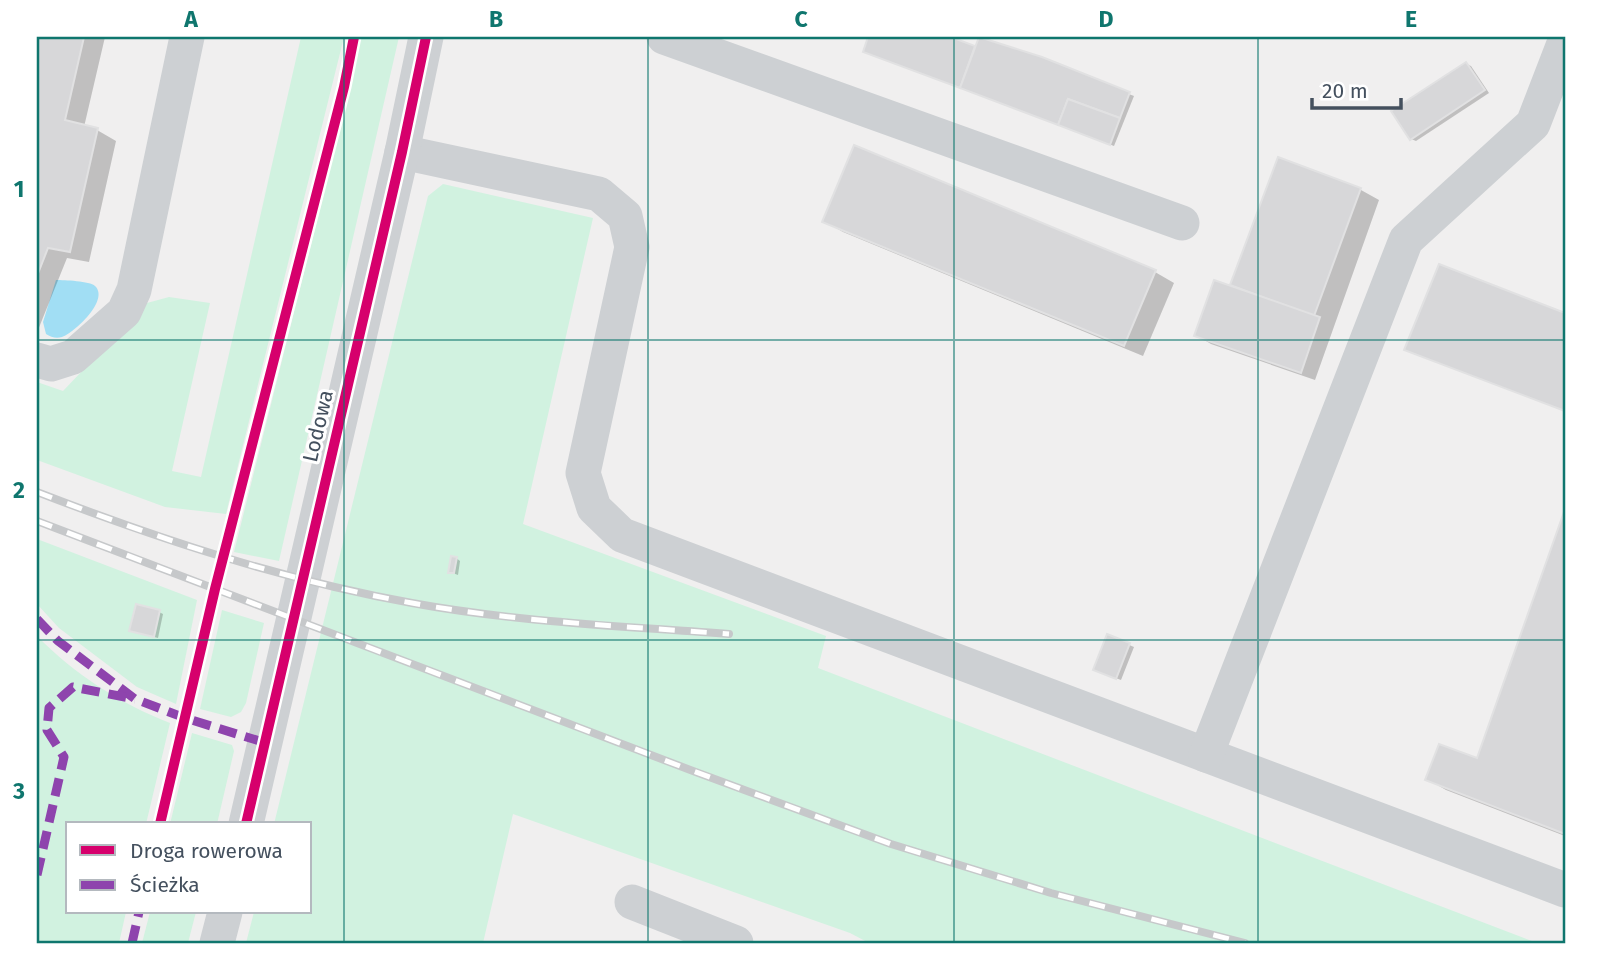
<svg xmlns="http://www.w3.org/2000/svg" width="1602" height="980" viewBox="0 0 1602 980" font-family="'Fira Sans',sans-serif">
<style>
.green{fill:#d1f2e0}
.water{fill:#a1def4}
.shadow{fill:#0003}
.building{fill:#d7d7d9;stroke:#e1e1e2;stroke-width:2}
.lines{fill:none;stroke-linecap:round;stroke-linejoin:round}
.minor{stroke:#cdd0d3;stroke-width:35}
.rail-casing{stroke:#c6c8ca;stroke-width:8}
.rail{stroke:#fff;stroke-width:5;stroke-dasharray:16;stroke-linecap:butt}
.quiet{stroke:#8e44ad;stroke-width:9;stroke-dasharray:18 9;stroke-linecap:butt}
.cycleway-casing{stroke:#fff;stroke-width:15}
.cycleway{stroke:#d6006c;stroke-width:10}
.grid{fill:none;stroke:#0f766e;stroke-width:2;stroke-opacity:0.55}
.labels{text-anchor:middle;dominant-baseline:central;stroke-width:6;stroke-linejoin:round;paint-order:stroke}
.street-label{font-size:21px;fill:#44505e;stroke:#fff}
.neatline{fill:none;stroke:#0f766e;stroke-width:2.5}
.grid-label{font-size:23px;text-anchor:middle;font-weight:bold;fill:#0f766e}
</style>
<rect width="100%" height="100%" fill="#f0efef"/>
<!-- green -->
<g class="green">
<path d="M301,37H344L226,514L165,507L37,460V382L63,391L147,303L169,297L210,303L172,471L201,477Z"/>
<path d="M361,37H399L279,561L234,552L351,85Z"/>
<path d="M443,184L593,218L523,524L826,636L818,668L1537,943H869L850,933L513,814L483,943H246L254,912H310V824H274L428,196Z"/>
<path d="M37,539L197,600L176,704L137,687L59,628L37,604Z"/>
<path d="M222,610L264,623L246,703L241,712L231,717L200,709Z"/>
<path d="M37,636C74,674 121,704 170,723L146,824H68V912H126L119,943H37Z"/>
<path d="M192,733L232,745L234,751L217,824H170Z"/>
<path d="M150,912H196L188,943H142Z"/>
</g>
<!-- water -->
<path class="water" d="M56,280C64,280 90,281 95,286C110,300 74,333 62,337C56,339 51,337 46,334L43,322Z"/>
<!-- shadow -->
<g class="shadow">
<path d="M37,37H105L84,127L97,130L116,141L89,262L67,258L38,330Z"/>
<path d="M870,37H945L976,49L981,37L1134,96L1114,146L869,53L865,51Z"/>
<path d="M1466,64L1471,66L1489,93L1416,141L1411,139Z"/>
<path d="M1279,159L1361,190L1379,200L1315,380L1211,344L1196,335L1239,291L1240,289L1233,284Z"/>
<path d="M824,221L1155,272L1174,283L1143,356L843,232Z"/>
<path d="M1565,514V836L1446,790L1427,779L1478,761Z"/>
<path d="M456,558L460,561L458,575L450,572Z"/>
<path d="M159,612L163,614L158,638L136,632Z"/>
<path d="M1108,636L1134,647L1121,680L1099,672Z"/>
</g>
<!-- building -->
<g class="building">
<path d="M37,37H84L65,120L98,128L70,252L48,248L37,276Z"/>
<path d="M868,37H951L975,46L960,88L863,52Z"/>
<path d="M979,37L1042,57L1130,92L1120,118L1068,99L1058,125L960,88Z"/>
<path d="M1466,62L1485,90L1410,140L1391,111Z"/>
<path d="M1068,99L1120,118L1110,145L1058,125Z"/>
<path d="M854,145L1156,270L1124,346L822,222Z"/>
<path d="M1278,157L1361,188L1314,316L1230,285Z"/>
<path d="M1439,264L1565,313V411L1404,350Z"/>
<path d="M1214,280L1320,317L1301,373L1194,336Z"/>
<path d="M1565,509V834L1425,780L1439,744L1477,758Z"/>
<path d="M451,556L457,557L454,573H448Z"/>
<path d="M136,604L160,610L154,637L129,631Z"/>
<path d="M1107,634L1130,643L1116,679L1093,670Z"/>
</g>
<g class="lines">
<!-- minor -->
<g class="minor">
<path d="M664,37L1182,223"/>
<path d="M402,152L599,194L625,216L632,247L583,473L594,508L622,535L1565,890"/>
<path d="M37,360L51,364L73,357L124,312L134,290L187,37"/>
<path d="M1206,755L1406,240L1533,124L1565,41"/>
<path d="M246,824L402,152L426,37"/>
<path d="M632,902L736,943"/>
<path d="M217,943L225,912"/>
</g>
<!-- rail casing -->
<g class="rail-casing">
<g id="rail">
<path d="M37,492C159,539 283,580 412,603C516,622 623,626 729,634"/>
<path d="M37,521L693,771L891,844L1051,893L1245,943"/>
</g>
</g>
<!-- rail -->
<use href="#rail" class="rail"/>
<!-- quiet -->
<g class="quiet">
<path d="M37,619L58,641L135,699L185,718L266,743"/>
<path d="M37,875L64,757L47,730L49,708L73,687L135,699"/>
<path d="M132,943L139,912"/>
</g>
<!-- cycleway casing -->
<g class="cycleway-casing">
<g id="cycleway">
<path d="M160,824L215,589L344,87L354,37"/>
<path d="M246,824L402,152L426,37"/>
</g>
</g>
<!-- cycleway -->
<use href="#cycleway" class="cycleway"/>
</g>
<!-- grid -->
<path class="grid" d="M344,37V943M648,37V943M954,37V943M1258,37V943M37,340H1565M37,640H1565"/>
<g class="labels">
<!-- street labels -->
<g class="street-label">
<text transform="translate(318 426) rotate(-77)">Lodowa</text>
</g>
</g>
<!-- border -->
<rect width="1602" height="980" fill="none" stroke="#ffffff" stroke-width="77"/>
<!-- legend -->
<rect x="66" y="822" width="245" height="91" fill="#ffffff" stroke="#b4b9bf" stroke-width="2"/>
<rect x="80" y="845" width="35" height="10" fill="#d6006c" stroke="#b4b9bf" stroke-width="2"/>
<text x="130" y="858" font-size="21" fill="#44505e">Droga rowerowa</text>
<rect x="80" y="880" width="35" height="10" fill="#8e44ad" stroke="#b4b9bf" stroke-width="2"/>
<text x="130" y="892" font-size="21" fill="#44505e">Ścieżka</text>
<!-- scale -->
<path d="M1312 98v10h89v-10" fill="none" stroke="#44505e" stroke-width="3.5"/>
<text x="1322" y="98" font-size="21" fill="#44505e" stroke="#ffffff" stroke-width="5" paint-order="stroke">20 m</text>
<rect x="38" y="38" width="1526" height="904" class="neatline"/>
<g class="grid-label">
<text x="191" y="27">A</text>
<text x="496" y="27">B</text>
<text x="801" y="27">C</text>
<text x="1106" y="27">D</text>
<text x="1411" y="27">E</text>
<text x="19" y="197">1</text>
<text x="19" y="498">2</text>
<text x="19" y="799">3</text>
</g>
</svg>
